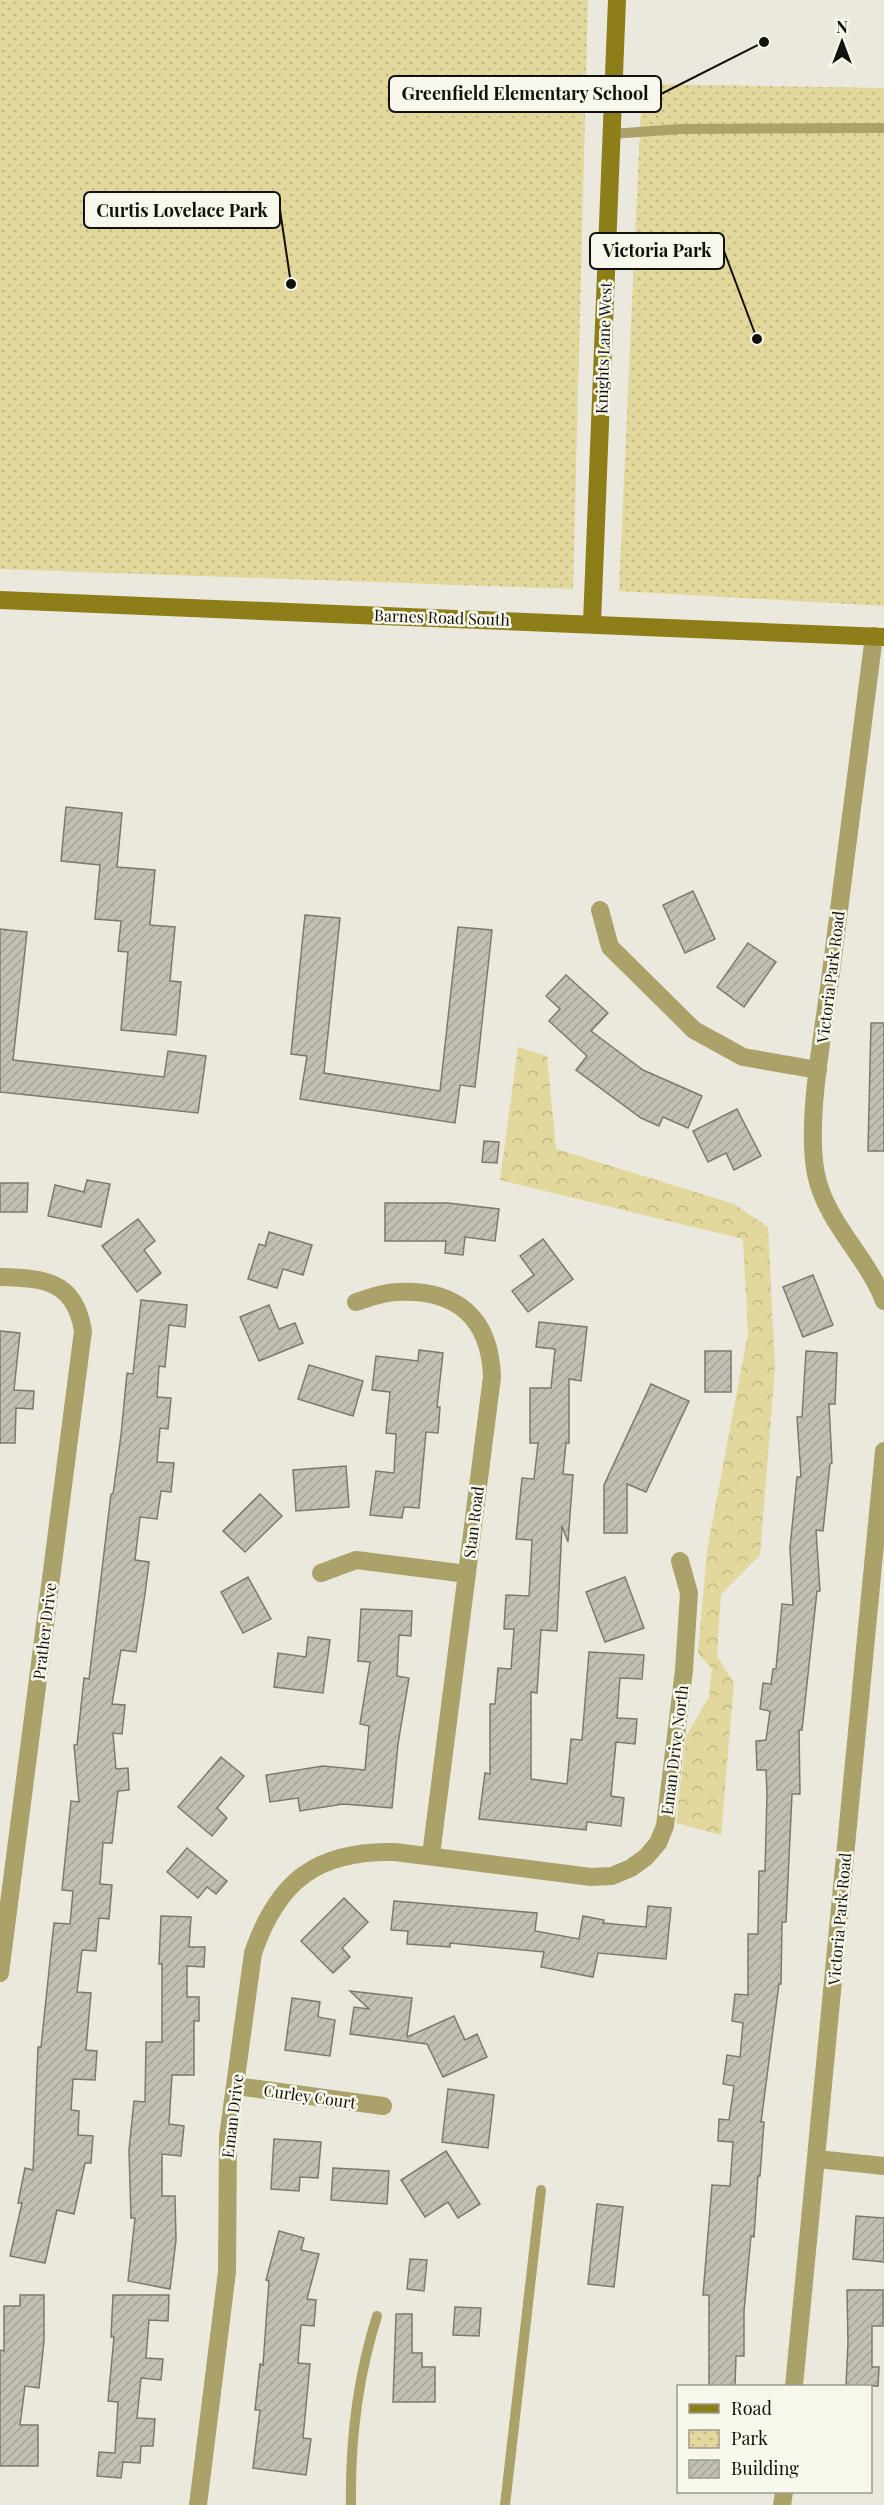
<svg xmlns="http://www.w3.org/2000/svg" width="884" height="2505" viewBox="0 0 884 2505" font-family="'Playfair Display',serif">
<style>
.forest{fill:url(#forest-crowns)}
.park{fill:url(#park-dots)}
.building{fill:url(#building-hatch);stroke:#7b7a6f;stroke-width:1.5}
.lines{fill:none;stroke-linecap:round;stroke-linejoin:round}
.lane{stroke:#aba26a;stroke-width:10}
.street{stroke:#aba26a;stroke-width:18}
.secondary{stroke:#8e7e1a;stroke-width:18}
.labels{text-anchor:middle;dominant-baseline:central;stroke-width:5;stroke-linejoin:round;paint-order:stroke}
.street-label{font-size:16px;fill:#12110d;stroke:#f8f7eb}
.leader{fill:none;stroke:#12110d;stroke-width:2}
.callout-dot{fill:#12110d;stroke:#f8f7eb;stroke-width:2}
.callout{fill:#f8f7eb;stroke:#12110d;stroke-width:2}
.callout-label{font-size:18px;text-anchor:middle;font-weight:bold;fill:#12110d}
</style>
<defs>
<pattern id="forest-crowns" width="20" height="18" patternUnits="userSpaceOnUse" patternTransform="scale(1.5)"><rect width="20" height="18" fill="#e2d89b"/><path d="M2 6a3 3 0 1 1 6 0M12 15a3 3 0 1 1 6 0" fill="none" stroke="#c1b884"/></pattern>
<pattern id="park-dots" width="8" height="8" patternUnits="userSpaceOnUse" patternTransform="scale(1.5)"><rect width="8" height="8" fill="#e2d89b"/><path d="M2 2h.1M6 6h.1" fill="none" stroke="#c1b884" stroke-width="1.8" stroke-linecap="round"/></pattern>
<pattern id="building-hatch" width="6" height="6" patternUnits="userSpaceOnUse" patternTransform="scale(1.5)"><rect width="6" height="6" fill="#c2c0b5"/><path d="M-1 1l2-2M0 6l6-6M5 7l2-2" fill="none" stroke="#a6a49a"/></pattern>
</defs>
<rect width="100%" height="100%" fill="#ebe9dd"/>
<!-- forest -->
<path class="forest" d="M518,1047L547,1056L556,1149L734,1204L768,1227L775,1367L760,1555L721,1594L717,1656L734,1683L721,1835L676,1823L686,1736L709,1697L712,1669L698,1653L707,1551L748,1333L743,1239L500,1180Z"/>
<!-- park -->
<g class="park">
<path d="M0,0H588L573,589L0,569Z"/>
<path d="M642,84L884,88V606L619,591Z"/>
</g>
<!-- building -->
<g class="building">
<path d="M66,807L122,813L117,867L155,870L150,925L175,927L170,981L181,982L176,1035L121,1030L128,952L118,951L121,921L95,919L100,865L61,861Z"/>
<path d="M693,891L715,939L685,953L663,905Z"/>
<path d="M305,915L340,918L324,1073L440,1091L458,927L492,930L475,1087L460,1085L455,1123L300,1099L307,1056L291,1054Z"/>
<path d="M0,929L27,932L13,1060L164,1077L168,1051L206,1056L198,1113L0,1092Z"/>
<path d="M748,943L776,962L744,1007L717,987Z"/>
<path d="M566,975L608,1013L591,1031L643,1070L702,1096L688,1128L663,1117L659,1126L641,1118L576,1070L587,1056L549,1021L560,1009L546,996Z"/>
<path d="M871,1023H884V1151H868Z"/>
<path d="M737,1109L761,1156L734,1170L726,1153L708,1162L693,1131Z"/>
<path d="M484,1141L499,1142L497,1163L482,1162Z"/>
<path d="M87,1180L110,1184L101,1227L48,1216L55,1185L84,1192Z"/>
<path d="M0,1183H28L27,1212H0Z"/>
<path d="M385,1203H448L499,1209L495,1241L465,1237L463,1255L445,1253L446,1241H385Z"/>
<path d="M138,1219L155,1241L144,1250L161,1273L137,1292L102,1246Z"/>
<path d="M269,1232L312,1245L303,1275L283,1269L277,1288L248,1279L259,1244L265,1246Z"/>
<path d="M543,1239L573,1279L528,1312L512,1291L534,1275L520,1256Z"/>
<path d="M813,1275L833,1325L803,1337L783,1287Z"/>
<path d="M141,1300L187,1305L185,1327L169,1325L165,1367L159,1366L157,1397L171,1398L168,1429L160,1428L157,1462L174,1463L171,1492L161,1491L157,1519L140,1517L135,1560L149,1562L145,1594L136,1652L121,1650L112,1704L125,1705L122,1734L113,1733L116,1769L128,1768L129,1790L118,1791L112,1843H103L100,1884L112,1885L109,1919L99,1918L96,1951L82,1950L77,1992L91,1993L86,2050L97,2051L95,2080L73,2079L71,2110L79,2111L78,2135L93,2136L91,2163H85L74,2214L57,2210L45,2263L10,2256L22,2203H18L25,2168L33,2170L38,2047H41L54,1923L70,1924L73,1891L62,1890L71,1801L79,1802L74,1745H77L84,1678L89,1679L111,1494H113L121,1435L127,1373L133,1374Z"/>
<path d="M269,1305L279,1329L295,1323L303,1343L259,1361L240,1317Z"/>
<path d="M539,1322L587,1327L581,1381L569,1379V1443H566L563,1474L573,1475L568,1542L562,1526L557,1631L541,1630L537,1693L531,1692V1779L567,1784L571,1739L582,1740L589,1652L644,1655L642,1679L620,1678L617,1718L637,1719L635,1744L616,1742L611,1796L624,1798L621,1826L587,1822L586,1830L479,1819L485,1773L490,1774V1704H495L498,1668L511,1669L514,1629H504L506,1595L529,1596L532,1540L516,1539L522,1478L534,1479L538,1443H530V1388H551L555,1349L536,1347Z"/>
<path d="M0,1331L20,1333L14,1390L34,1391L33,1409L16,1408L15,1443H0Z"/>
<path d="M419,1350L443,1353L437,1407H440L438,1433L426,1432L419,1508L404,1507L402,1518L370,1515L376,1471L394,1473L396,1434L386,1433L390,1392L372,1390L376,1356L418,1361Z"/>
<rect x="705" y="1351" width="26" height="41"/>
<path d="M806,1351L837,1353L835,1404H829L832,1463L830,1464L823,1531L816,1530L820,1591H817L802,1730H799L800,1794H792L786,1922H782L781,1984H779L761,2122H764L760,2176H758L754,2237L751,2236L744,2311V2356H736L735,2386H709V2295H703L712,2185L730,2186L733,2142L718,2141L719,2119L729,2120L734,2086L723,2084L727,2055L740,2057L743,2023L732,2021L735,1994L748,1995V1934H758L759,1871H765L767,1794L766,1770H757L756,1741L766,1740L770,1711L760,1709L763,1683L771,1684L773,1669H776L782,1604L793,1605L790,1548L797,1477H801L797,1417H802Z"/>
<path d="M309,1365L363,1381L353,1416L298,1399Z"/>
<path d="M651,1384L689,1401L646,1492L627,1484V1533H604V1485Z"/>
<path d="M346,1466L349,1507L296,1511L293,1470Z"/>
<path d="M260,1494L282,1516L245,1552L223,1531Z"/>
<path d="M248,1577L271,1619L243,1633L221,1592Z"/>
<path d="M625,1577L644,1628L605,1642L586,1592Z"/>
<path d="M361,1609L412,1611L411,1636L399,1635L397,1676L409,1678L398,1744L392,1808L343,1804L300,1811L298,1798L270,1802L266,1775L323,1766L365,1770L369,1726L360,1724L370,1662L358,1661Z"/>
<path d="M308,1637L330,1640L323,1693L274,1687L278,1653L306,1657Z"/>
<path d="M221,1757L244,1776L217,1808L227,1818L212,1836L178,1807Z"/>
<path d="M187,1848L227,1881L216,1894L207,1887L198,1898L167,1872Z"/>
<path d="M344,1898L368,1922L342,1948L350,1957L333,1973L301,1941Z"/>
<path d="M394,1901L537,1913L535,1931L579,1939L583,1916L604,1920L603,1923L646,1927L648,1906L671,1908L666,1959L598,1953L593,1977L541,1967L544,1952L450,1943V1947L407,1944L408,1931L391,1930Z"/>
<path d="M161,1916L191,1917L189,1947H205L204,1967L187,1966V1997H199V2021H194V2075H172L169,2124L184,2126L181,2156L162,2154V2196H175L176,2240L170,2289L128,2281L135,2218H131L129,2150L134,2101L145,2102L146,2042H162V1964H159Z"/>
<path d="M350,1991L412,1998L407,2037L454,2016L465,2040L477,2034L487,2057L443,2077L427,2044L350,2034L354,2007L369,2009Z"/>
<path d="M292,1998L320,2002L318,2017L335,2020L330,2056L285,2050Z"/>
<path d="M448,2089L494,2095L488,2148L442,2142Z"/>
<path d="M274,2139L321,2142L318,2178L300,2177L299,2191L271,2189Z"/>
<path d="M446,2151L480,2204L458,2218L448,2202L425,2217L401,2180Z"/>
<path d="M333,2168L389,2171L387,2204L331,2200Z"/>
<path d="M597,2204L623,2207L614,2287L588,2284Z"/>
<path d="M856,2216L884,2218V2262L853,2259Z"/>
<path d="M279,2231L304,2238L301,2250L319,2254L307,2299L316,2300L314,2326L301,2325L298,2363L310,2364L303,2438L311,2439L306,2475L253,2468L260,2410H255L260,2364L263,2365L269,2281L266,2280Z"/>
<path d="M410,2259L427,2260L424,2291L407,2289Z"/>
<path d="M847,2290H883V2326H872V2367H879L878,2386H846L848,2343Z"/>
<path d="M20,2295H44V2341L39,2388L25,2386L20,2425H38V2466H0V2350L4,2351V2306H20Z"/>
<path d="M113,2295H169L168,2321L149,2320L146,2358L163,2359L161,2380L141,2378L137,2418L155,2419L153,2446H141L140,2463L123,2462L121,2478L97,2476L99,2452L115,2453L118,2402L108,2401L114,2337H111Z"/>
<path d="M455,2307L481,2308L479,2336L453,2335Z"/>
<path d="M396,2314H412V2353H422V2367H435V2402H393Z"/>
</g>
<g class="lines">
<!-- lane -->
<g class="lane">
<path d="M612,134L680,129L884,128"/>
<path d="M351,2505C350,2443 358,2376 377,2316"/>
<path d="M505,2505L541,2190"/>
</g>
<!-- street -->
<g class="street">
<path d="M874,636C859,753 844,871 829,988C822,1040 806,1124 816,1174C826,1223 867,1256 884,1301"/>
<path d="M600,910L610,947L694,1030L743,1057L818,1070"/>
<path d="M0,1277C45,1278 75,1281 83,1331L0,1973"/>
<path d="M356,1302C369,1298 383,1292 397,1292C456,1289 490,1317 492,1377L431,1855"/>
<path d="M321,1573L356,1560L467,1574"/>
<path d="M236,2086L383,2106"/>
<path d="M817,2159L884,2166"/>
<path d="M794,2386L884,1451"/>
<path d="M198,2505L227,2272L228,2137L253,1953C278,1880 318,1850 395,1852L591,1877L612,1876L631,1868L646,1857L658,1843L665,1826L684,1670L689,1593L680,1561"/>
<path d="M782,2505L784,2492"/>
</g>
<!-- secondary -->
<g class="secondary">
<path d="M0,600L884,637"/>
<path d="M592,623L617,0"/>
</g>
</g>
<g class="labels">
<!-- street labels -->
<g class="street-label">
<text transform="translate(603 348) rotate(-88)">Knights Lane West</text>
<text transform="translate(442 617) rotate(2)">Barnes Road South</text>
<text transform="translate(830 977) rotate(-83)">Victoria Park Road</text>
<text transform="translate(473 1522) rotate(-83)">Stan Road</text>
<text transform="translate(44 1631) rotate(-83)">Prather Drive</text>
<text transform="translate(674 1750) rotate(-83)">Eman Drive North</text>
<text transform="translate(839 1919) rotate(-85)">Victoria Park Road</text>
<text transform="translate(310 2096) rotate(8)">Curley Court</text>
<text transform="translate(232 2116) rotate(-83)">Eman Drive</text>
</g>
</g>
<!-- callouts -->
<path class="leader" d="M764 42L661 94M291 284L280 210M757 339L724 251"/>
<g class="callout-dot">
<circle cx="764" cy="42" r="6"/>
<circle cx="291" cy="284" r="6"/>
<circle cx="757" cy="339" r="6"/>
</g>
<g class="callout">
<rect x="389" y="76" width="272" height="36" rx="6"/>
<rect x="84" y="192" width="196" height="36" rx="6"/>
<rect x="590" y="233" width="134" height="36" rx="6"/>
</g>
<g class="callout-label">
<text x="525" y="100">Greenfield Elementary School</text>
<text x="182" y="217">Curtis Lovelace Park</text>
<text x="657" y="257">Victoria Park</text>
</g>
<!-- legend -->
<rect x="677" y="2385" width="195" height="108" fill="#f8f7eb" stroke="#9c9b92" stroke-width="1.5"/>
<rect x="689" y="2404" width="30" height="9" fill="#8e7e1a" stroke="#9c9b92" stroke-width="1.5"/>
<text x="731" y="2415" font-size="18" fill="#12110d">Road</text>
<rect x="689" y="2430" width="30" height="18" fill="url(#park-dots)" stroke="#9c9b92" stroke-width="1.5"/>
<text x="731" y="2445" font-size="18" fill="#12110d">Park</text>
<rect x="689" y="2460" width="30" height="18" fill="url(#building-hatch)" stroke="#9c9b92" stroke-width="1.5"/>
<text x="731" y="2475" font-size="18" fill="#12110d">Building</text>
<!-- north arrow -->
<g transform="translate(842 42)" stroke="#f8f7eb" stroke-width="4.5" paint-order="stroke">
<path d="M0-4.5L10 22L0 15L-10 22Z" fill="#12110d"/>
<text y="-9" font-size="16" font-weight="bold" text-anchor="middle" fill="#12110d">N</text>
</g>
</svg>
